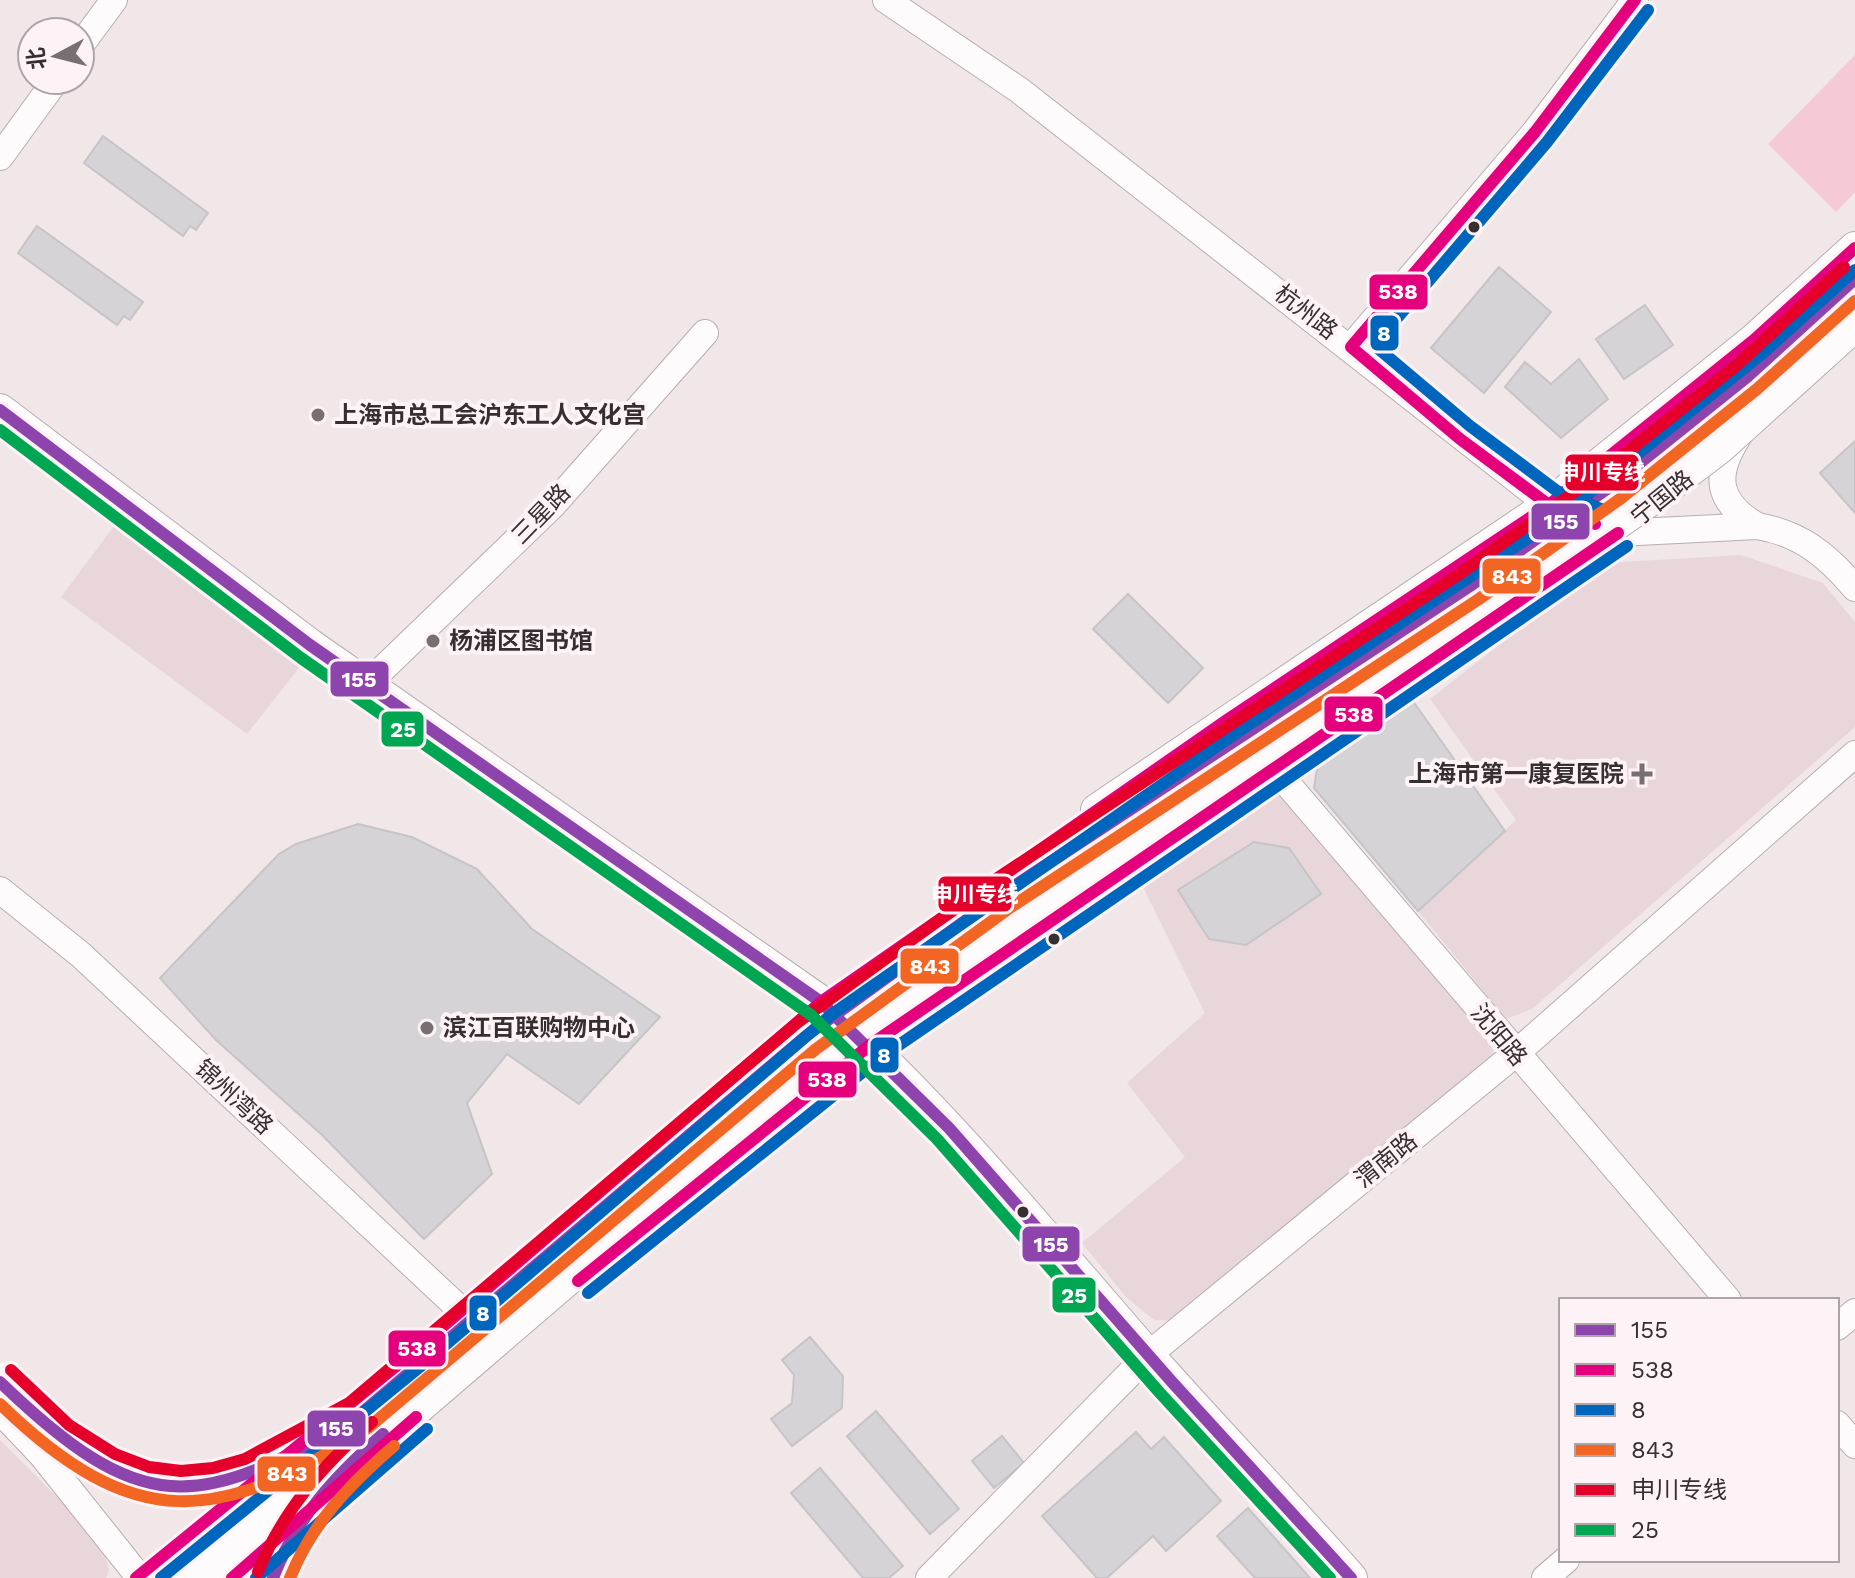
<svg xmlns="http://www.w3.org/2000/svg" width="1855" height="1578" viewBox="0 0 1855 1578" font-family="'Work Sans','Noto Sans SC',sans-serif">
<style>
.built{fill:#e8d6da}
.green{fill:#f5c9d5}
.building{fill:#d5d3d6;stroke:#c6c4c6;stroke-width:2}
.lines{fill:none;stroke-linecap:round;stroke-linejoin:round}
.minor-casing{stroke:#b6aeb0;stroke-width:28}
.major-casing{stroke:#b6aeb0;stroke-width:34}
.highway-casing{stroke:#b6aeb0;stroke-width:40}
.minor{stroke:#fdfbfc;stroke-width:26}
.major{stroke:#fdfbfc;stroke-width:32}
.highway{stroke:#fdfbfc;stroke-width:38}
.highway-bridge-casing{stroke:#b6aeb0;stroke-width:40;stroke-linecap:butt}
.highway-bridge{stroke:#fdfbfc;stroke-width:38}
.bus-1-casing{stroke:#fdf2f5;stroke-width:18}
.bus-2-casing{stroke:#fdf2f5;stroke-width:18}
.bus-3-casing{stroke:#fdf2f5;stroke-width:18}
.bus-4-casing{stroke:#fdf2f5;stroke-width:18}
.bus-5-casing{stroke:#fdf2f5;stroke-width:18}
.bus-6-casing{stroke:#fdf2f5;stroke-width:18}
.bus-1{stroke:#8e44ad;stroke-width:12}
.bus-2{stroke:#e5007d;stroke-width:12}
.bus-3{stroke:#0065bd;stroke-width:12}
.bus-4{stroke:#f26522;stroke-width:12}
.bus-5{stroke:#e4002b;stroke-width:12}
.bus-6{stroke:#00a651;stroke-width:12}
.bus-dot{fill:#362f31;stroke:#fdf2f5;stroke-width:3}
.poi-dot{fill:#776f71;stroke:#fdf2f5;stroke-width:3}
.labels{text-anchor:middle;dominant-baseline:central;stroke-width:8;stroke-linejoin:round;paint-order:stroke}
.street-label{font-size:24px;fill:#362f31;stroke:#fdf2f5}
.poi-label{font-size:24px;font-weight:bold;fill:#362f31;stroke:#fdf2f5;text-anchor:start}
.line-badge{stroke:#fdf2f5;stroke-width:3}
.badge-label{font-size:22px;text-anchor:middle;font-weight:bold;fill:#fff}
</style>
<rect width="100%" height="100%" fill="#f1e7e9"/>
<!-- built -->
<g class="built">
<path d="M118,521L302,664L247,734L61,597Z"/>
<path d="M1741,555L1823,583L1855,622V727L1532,1009L1506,1019L1418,911L1516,820L1430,699L1604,563Z"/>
<path d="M1254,792L1284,796L1487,1036L1494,1054L1491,1061L1177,1321L1154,1320L1126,1297L1082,1243L1185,1157L1127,1083L1205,1013L1136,873Z"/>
<path d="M0,1440L94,1534L104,1552L109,1570L106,1578H0Z"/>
</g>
<!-- green -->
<path class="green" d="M1855,55V192L1836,212L1768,144Z"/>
<!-- building -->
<g class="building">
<path d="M103,136L208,213L196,230L190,226L183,236L84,163Z"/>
<path d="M37,226L143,302L130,320L124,316L117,325L18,253Z"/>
<path d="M1499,267L1551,312L1484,393L1431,348Z"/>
<path d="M1645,305L1673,345L1624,379L1596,339Z"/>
<path d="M1579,359L1608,399L1561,438L1505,387L1525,362L1551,384Z"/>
<path d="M1855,441V513L1820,473Z"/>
<path d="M1128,594L1203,668L1168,703L1093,629Z"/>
<path d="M1410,697L1505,831L1418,911L1314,788L1318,763Z"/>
<path d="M358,824L412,837L477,869L532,929L660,1017L579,1104L507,1054L467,1103L492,1174L424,1239L322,1135L216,1040L160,978L279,854L296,844Z"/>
<path d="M1254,842L1289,848L1321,894L1246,945L1209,939L1178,890Z"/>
<path d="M810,1337L843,1376L842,1408L792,1446L771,1419L792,1403L794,1375L782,1360Z"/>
<path d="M876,1411L959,1509L930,1534L847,1436Z"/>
<path d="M1136,1432L1151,1449L1164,1437L1221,1501L1166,1551L1153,1536L1107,1578H1097L1042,1516Z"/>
<path d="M1002,1436L1024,1463L994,1488L972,1461Z"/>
<path d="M820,1468L903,1566L889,1578H863L791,1493Z"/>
<path d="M1248,1508L1310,1578H1255L1217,1536Z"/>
</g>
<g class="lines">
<!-- minor casing -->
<g class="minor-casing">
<g id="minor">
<path d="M886,0L1019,90L1549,505L1618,533L1757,526C1800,533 1827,555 1855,588"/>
<path d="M80,46L114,0"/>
<path d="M0,157L56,80"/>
<path d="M1351,347L1535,132L1635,0"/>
<path d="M1738,437C1713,476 1717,502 1757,526"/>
<path d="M366,685L552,506L705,333"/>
<path d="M1273,767L1728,1300"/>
<path d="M0,890L81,955L462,1311"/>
<path d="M1837,1327L1855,1312"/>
<path d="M0,1411L41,1454L140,1578"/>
<path d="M1837,1424L1855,1445"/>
<path d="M929,1578L1148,1355L1515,1054L1855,754"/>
<path d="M1545,1578L1566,1560"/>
</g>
</g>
<!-- major casing -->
<g class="major-casing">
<g id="major">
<path d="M0,410L310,645L821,1002C941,1108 1042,1234 1147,1354C1214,1430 1284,1502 1351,1578"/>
<path d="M1097,810L1549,505L1754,340L1855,248"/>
</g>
</g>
<!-- highway casing -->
<g class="highway-casing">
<g id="highway">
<path d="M160,1578L316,1451"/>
<path d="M208,1578L321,1486"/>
</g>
</g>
<!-- minor -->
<use href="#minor" class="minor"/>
<!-- major -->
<use href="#major" class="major"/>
<!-- highway -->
<use href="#highway" class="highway"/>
<!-- highway-bridge casing -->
<g class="highway-bridge-casing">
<g id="highway-bridge">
<path d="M0,1382C22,1403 44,1426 68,1444C178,1526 256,1478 358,1416L806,1036L1002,894L1470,586L1611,486L1747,377L1855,279"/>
<path d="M273,1578C289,1532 315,1498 348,1464L590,1256L795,1086L917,992L1478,618L1653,494L1718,445L1855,321"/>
</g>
</g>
<!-- highway-bridge -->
<use href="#highway-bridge" class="highway-bridge"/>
<!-- bus-1 casing -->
<g class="bus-1-casing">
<g id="bus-1">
<path d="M0,410L310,645L821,1002L949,1128L1172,1382L1351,1578"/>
<path d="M0,1382C139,1516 196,1514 358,1416L806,1036L1002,894L1470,586L1611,486L1747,377L1855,279"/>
<path d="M273,1578C296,1518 335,1476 383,1434"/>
</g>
</g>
<!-- bus-2 casing -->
<g class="bus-2-casing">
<g id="bus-2">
<path d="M1595,524L1549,505L1460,439L1351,347L1535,132L1635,0"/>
<path d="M578,1281L870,1045L1618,533"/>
<path d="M136,1578L412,1353L821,1002L1227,720L1549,505L1754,340L1855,248"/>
<path d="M232,1578L416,1417"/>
</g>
</g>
<!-- bus-3 casing -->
<g class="bus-3-casing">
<g id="bus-3">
<path d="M1601,509L1557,491L1470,426L1374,345L1547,142L1648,10"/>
<path d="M588,1293L880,1058L1627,546"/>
<path d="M161,1578L422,1365L831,1015L1236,733L1558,518L1764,352L1855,270"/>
<path d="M256,1578L427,1429"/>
</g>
</g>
<!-- bus-4 casing -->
<g class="bus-4-casing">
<g id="bus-4">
<path d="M0,1404C133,1533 218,1526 368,1428L816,1049L1011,907L1479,599L1620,499L1757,389L1855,301"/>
<path d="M290,1578C312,1523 350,1484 394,1446"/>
</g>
</g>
<!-- bus-5 casing -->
<g class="bus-5-casing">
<g id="bus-5">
<path d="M11,1370L69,1425L115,1454L149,1467L181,1471L213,1468L245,1459L349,1403L797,1023L993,881L1461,573L1601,473L1737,365L1844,267"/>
<path d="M258,1572C283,1510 323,1465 372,1422"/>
</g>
</g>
<!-- bus-6 casing -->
<g class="bus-6-casing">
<path id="bus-6" d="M0,430L301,658L811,1015L937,1139L1160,1393L1330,1578"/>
</g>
<!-- bus-1 -->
<use href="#bus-1" class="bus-1"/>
<!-- bus-2 -->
<use href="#bus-2" class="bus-2"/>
<!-- bus-3 -->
<use href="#bus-3" class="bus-3"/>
<!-- bus-4 -->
<use href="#bus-4" class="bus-4"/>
<!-- bus-5 -->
<use href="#bus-5" class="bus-5"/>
<!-- bus-6 -->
<use href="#bus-6" class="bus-6"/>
</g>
<!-- markers -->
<g class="bus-dot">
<circle cx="1474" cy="227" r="7"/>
<circle cx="1054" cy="939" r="7"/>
<circle cx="1023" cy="1212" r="7"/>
</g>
<g class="poi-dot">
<circle cx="318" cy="415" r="8"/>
<circle cx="433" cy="641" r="8"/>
<path d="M1638 762h8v8h8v8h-8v8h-8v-8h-8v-8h8z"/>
<circle cx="427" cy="1028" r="8"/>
</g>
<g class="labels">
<!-- street labels -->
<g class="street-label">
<text transform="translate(1306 312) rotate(38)">杭州路</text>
<text transform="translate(1662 498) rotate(-39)">宁国路</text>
<text transform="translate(541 514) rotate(-46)">三星路</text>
<text transform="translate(1499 1035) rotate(50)">沈阳路</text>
<text transform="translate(234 1097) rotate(43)">锦州湾路</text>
<text transform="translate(1386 1160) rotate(-39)">渭南路</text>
</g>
<!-- poi labels -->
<g class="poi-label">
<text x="334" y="415">上海市总工会沪东工人文化宫</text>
<text x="449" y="641">杨浦区图书馆</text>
<text x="1624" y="774" text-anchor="end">上海市第一康复医院</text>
<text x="443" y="1028">滨江百联购物中心</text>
</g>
</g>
<g class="line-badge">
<rect x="1368" y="273" width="61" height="38" rx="8" fill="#e5007d"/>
<rect x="1369" y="314" width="31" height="38" rx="8" fill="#0065bd"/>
<rect x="1564" y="453" width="76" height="39" rx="8" fill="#e4002b"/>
<rect x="1530" y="502" width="61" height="39" rx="8" fill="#8e44ad"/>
<rect x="1481" y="557" width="61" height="38" rx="8" fill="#f26522"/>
<rect x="329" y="660" width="61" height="38" rx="8" fill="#8e44ad"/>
<rect x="1323" y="695" width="61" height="38" rx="8" fill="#e5007d"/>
<rect x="380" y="710" width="45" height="38" rx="8" fill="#00a651"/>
<rect x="937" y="875" width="76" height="38" rx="8" fill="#e4002b"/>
<rect x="899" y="947" width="61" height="38" rx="8" fill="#f26522"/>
<rect x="869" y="1036" width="31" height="38" rx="8" fill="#0065bd"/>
<rect x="797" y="1060" width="61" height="39" rx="8" fill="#e5007d"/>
<rect x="1021" y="1225" width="60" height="38" rx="8" fill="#8e44ad"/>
<rect x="1051" y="1276" width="46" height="38" rx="8" fill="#00a651"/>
<rect x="468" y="1294" width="30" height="38" rx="8" fill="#0065bd"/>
<rect x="387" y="1329" width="60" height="39" rx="8" fill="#e5007d"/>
<rect x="306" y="1409" width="61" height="39" rx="8" fill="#8e44ad"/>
<rect x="256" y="1455" width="61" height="38" rx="8" fill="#f26522"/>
</g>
<g class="badge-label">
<text x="1398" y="299">538</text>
<text x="1384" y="341">8</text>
<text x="1602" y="480">申川专线</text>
<text x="1561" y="529">155</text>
<text x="1512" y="584">843</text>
<text x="359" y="687">155</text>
<text x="1354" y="722">538</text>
<text x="403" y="737">25</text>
<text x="975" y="902">申川专线</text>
<text x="930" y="974">843</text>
<text x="884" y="1063">8</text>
<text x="827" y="1087">538</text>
<text x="1051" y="1252">155</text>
<text x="1074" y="1303">25</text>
<text x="483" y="1321">8</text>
<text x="417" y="1356">538</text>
<text x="336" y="1436">155</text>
<text x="287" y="1481">843</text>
</g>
<!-- legend -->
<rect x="1559" y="1298" width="280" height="264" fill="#fdf2f5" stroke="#ada4a7" stroke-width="2"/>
<rect x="1575" y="1324" width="40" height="12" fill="#8e44ad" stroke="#ada4a7" stroke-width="2"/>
<text x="1631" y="1338" font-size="24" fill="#362f31">155</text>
<rect x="1575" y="1364" width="40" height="12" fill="#e5007d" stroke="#ada4a7" stroke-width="2"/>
<text x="1631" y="1378" font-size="24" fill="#362f31">538</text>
<rect x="1575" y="1404" width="40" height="12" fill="#0065bd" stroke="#ada4a7" stroke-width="2"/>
<text x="1631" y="1418" font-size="24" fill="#362f31">8</text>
<rect x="1575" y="1444" width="40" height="12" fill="#f26522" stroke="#ada4a7" stroke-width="2"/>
<text x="1631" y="1458" font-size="24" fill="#362f31">843</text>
<rect x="1575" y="1484" width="40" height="12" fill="#e4002b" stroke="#ada4a7" stroke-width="2"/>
<text x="1631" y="1498" font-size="24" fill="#362f31">申川专线</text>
<rect x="1575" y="1524" width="40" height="12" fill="#00a651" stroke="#ada4a7" stroke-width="2"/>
<text x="1631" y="1538" font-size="24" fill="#362f31">25</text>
<!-- north arrow -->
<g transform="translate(56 56) rotate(263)"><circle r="38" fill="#fdf2f5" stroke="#ada4a7" stroke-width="2"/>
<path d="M0-6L14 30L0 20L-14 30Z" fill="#776f71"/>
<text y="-12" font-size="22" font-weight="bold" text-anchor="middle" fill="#362f31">北</text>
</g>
</svg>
